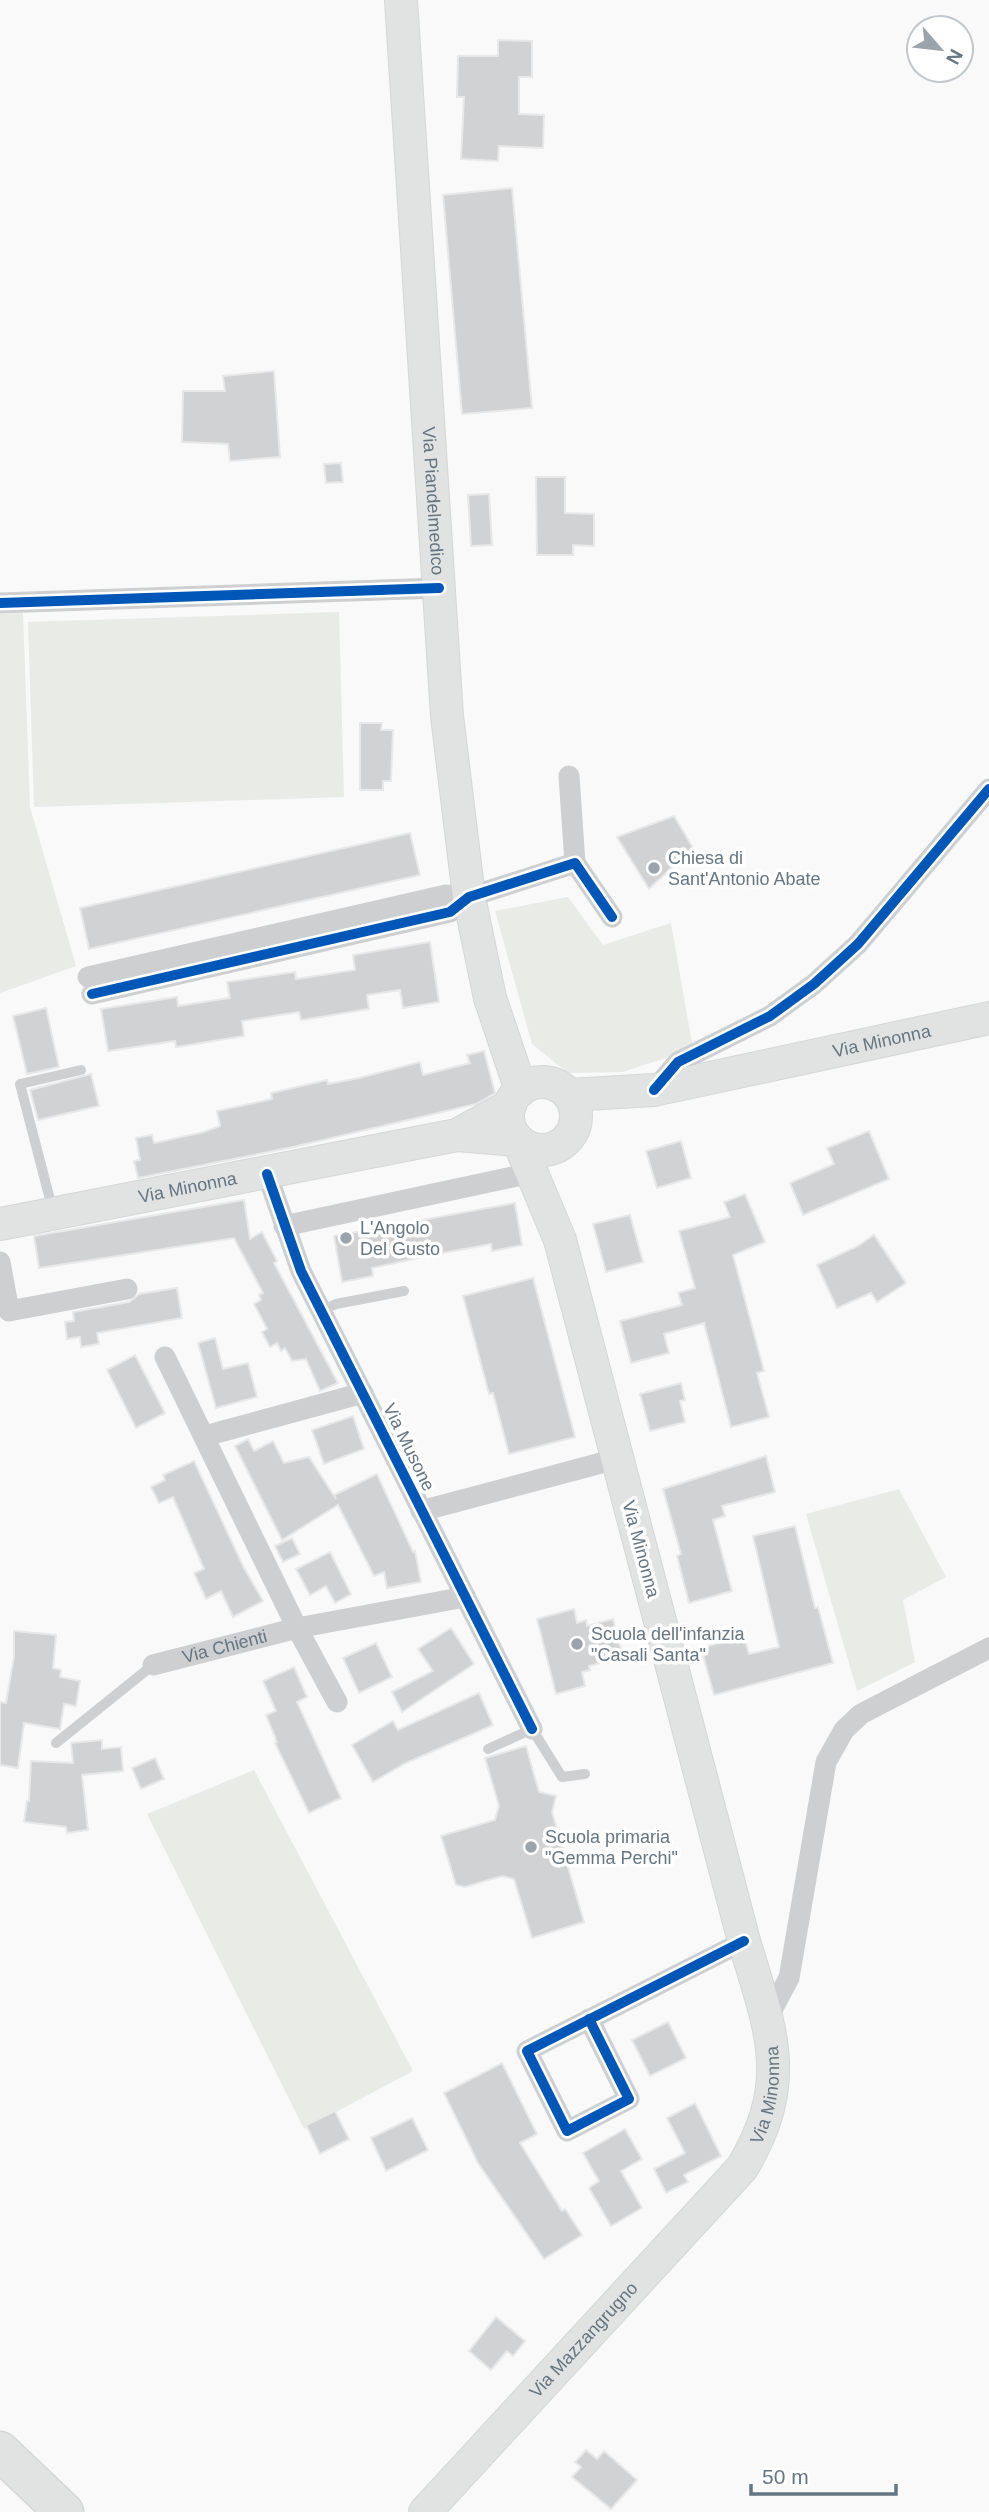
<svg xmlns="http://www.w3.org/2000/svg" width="989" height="2512" viewBox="0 0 989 2512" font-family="Helvetica,sans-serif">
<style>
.green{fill:#e8ebe6}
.building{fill:#d0d2d3;stroke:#e8e8e8;stroke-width:2}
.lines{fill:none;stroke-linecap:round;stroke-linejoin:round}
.secondary-casing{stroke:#d5d6d7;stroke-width:34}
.highway-casing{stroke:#d5d6d6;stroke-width:41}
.lane{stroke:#cecfd0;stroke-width:10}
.street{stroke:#cecfd0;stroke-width:21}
.secondary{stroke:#e1e2e2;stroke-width:32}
.highway{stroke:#e1e2e2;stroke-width:38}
.cycleway-casing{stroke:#fff;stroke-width:15}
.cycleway{stroke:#0057b8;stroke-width:10}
.poi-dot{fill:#99a4ac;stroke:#fff;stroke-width:2.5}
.labels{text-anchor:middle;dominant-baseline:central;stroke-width:7;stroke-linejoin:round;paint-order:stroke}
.street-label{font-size:18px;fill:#657683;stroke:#fff}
.poi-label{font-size:18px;fill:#657683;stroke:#fff;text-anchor:start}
</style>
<rect width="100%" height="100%" fill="#f9f9f9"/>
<!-- green -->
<g class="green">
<path d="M339,612L344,797L34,807L28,622Z"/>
<path d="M23,613L30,807L76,966L0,993V614Z"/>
<path d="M568,897L603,945L671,923L693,1049L623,1072L568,1073L532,1044L495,911Z"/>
<path d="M899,1489L946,1577L903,1600L915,1662L857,1691L806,1514Z"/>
<path d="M254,1770L413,2071L304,2129L147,1814Z"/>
</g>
<!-- building -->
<g class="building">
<path d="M498,40L532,41V77H519V114L544,115L543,148L499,146L498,161L461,159L464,97H457L458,56H498Z"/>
<path d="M512,188L532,408L462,414L443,195Z"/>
<path d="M274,371L280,457L230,461L228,444L182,442L183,391H225L223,376Z"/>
<path d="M341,463L343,482L326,483L324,464Z"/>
<path d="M536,477H565V513L594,514V546L573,545V555H537Z"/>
<path d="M489,494L492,545L471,546L468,495Z"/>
<path d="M360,723H382L381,730H393L391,781H383V790H360Z"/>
<path d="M674,816L693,848L649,889L617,837Z"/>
<path d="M410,833L420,875L89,949L80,908Z"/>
<path d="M430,942L439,1002L403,1008L400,990L367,995L369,1009L301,1020L299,1012L242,1021L244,1036L176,1047L175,1041L108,1051L101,1009L177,997L178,1006L230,998L227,982L295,972L296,979L355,970L353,955Z"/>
<path d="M46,1008L59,1067L27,1074L13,1016Z"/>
<path d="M484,1051L495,1093L476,1104L293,1147L138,1178L134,1161L140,1160L136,1138L152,1135L154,1143L204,1132L220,1126L217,1111L272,1099L271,1093L327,1080L328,1084L359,1078L420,1062L423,1075L470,1063L467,1055Z"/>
<path d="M91,1074L99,1106L38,1120L30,1090Z"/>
<path d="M869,1131L889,1179L803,1215L790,1183L834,1164L827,1148Z"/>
<path d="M681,1141L691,1178L657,1188L646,1151Z"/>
<path d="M745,1194L765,1242L733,1255L764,1371L757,1373L769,1417L731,1427L704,1323L664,1334L669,1353L631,1363L620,1321L682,1305L678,1293L695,1288L679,1231L730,1217L724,1202Z"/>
<path d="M244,1200L250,1239L262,1232L277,1261L274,1263L338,1383L320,1391L306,1359L292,1361L285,1348L281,1351L277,1343L270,1347L262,1332L267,1329L254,1304L261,1300L259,1295L263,1293L234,1238L39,1268L34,1236Z"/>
<path d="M515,1203L522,1245L492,1251L491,1244L432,1255L372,1268L373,1276L342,1282L334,1236Z"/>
<path d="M630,1215L643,1262L606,1272L593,1224Z"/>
<path d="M874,1235L906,1283L877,1302L871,1293L837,1308L817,1265L858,1246Z"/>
<path d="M533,1278L575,1437L509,1454L493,1393L489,1394L463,1296Z"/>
<path d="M177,1288L182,1318L97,1333L99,1344L81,1347L80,1337L67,1339L65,1322L74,1321L73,1312L129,1302L139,1294Z"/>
<path d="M215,1338L223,1369L248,1363L257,1397L216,1408L198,1343Z"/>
<path d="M135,1355L165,1413L136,1428L107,1370Z"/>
<path d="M681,1383L685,1400L680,1401L685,1422L650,1431L640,1394Z"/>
<path d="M353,1416L364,1449L324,1464L312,1430Z"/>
<path d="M248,1439L254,1451L273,1441L284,1463L309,1457L336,1499L334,1495L377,1474L413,1552L415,1551L421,1582L387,1588L384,1572L374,1576L338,1505L282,1540L235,1446Z"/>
<path d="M766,1456L775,1492L722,1506L725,1516L713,1520L732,1591L689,1603L677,1556L681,1554L663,1489Z"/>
<path d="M194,1461L244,1568L263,1601L233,1617L221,1591L206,1599L194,1573L204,1569L173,1497L159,1503L151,1487L165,1480L163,1475Z"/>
<path d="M795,1526L815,1608L818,1607L833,1663L714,1695L701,1648L744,1636L749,1654L779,1647L753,1536Z"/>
<path d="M292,1538L300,1554L283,1562L275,1546Z"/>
<path d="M330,1552L351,1594L335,1603L326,1586L310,1595L296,1569Z"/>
<path d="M574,1609L577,1623L586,1620L587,1626L613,1619L623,1657L589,1666L590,1670L582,1672L585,1686L556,1694L537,1619Z"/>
<path d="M451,1628L474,1664L402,1712L392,1692L433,1671L418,1649Z"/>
<path d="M14,1631L56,1635L53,1668L61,1670L60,1677L80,1681L76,1706L64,1704L60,1729L24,1723L18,1768L0,1765V1702L6,1703L14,1656Z"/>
<path d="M376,1643L392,1677L359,1693L343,1658Z"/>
<path d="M294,1667L307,1697L297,1702L341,1798L309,1813L275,1743L277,1742L266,1715L276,1711L263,1681Z"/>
<path d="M479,1693L493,1725L406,1763L373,1782L352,1745L393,1721L398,1730Z"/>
<path d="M102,1740V1749L121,1747L123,1771L82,1775L88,1830L67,1833L66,1827L24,1822L27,1801H29L31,1761L73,1763L71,1743Z"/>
<path d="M526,1746L539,1792L556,1796L552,1812L584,1922L532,1938L514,1879L502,1876L465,1887L456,1885L441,1836L495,1820L499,1806L485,1758Z"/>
<path d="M155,1758L164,1779L141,1789L132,1768Z"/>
<path d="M668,2022L686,2058L650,2076L632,2040Z"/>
<path d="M502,2063L537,2134L520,2143L562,2211L565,2209L582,2235L544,2259L478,2163L444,2093Z"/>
<path d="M695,2103L721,2156L684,2175L688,2182L666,2193L654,2169L685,2153L667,2118Z"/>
<path d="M335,2111L349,2139L320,2154L306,2125Z"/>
<path d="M412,2118L428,2150L386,2171L371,2138Z"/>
<path d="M625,2129L642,2159L621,2171L642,2208L611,2226L589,2188L599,2181L583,2153Z"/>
<path d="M496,2317L525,2341L513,2356L507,2351L491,2370L469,2351Z"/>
<path d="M586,2450L597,2459L604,2451L637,2480L611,2509L572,2477L581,2467L575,2462Z"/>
</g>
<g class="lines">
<!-- secondary casing -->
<g class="secondary-casing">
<g id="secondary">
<path id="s2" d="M401,0L447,716L469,897L490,998L521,1090"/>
<circle cx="542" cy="1116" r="34"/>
<path id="s3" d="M569,1095L654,1090L989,1018"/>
<path id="s4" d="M0,1224L457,1135L510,1106"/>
<path id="s5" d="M425,2512L742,2168C794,2081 771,2031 744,1941L560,1240L518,1140L457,1135"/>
</g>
</g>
<!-- highway casing -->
<g class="highway-casing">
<path id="highway" d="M0,2451L64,2512"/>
</g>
<!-- lane -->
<g class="lane">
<path d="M53,1211L20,1084L81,1070"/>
<path d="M321,1311L336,1304L404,1291"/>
<path d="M56,1743L153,1665"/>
<path d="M488,1749L532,1729L562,1777L585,1774"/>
</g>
<!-- street -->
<g class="street">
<path d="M0,603L439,588"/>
<path d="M569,776L575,863"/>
<path d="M88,977L446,895L469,897"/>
<path d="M92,994L450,912L469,897L575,863L612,917"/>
<path d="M654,1090L678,1062L770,1016L814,984L858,944L989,789"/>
<path d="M267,1174L301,1271L532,1729"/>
<path d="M284,1226L531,1173"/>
<path d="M0,1262L9,1311L127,1289"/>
<path d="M165,1357L297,1628L465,1597"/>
<path d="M205,1436L363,1393"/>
<path d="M421,1511L616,1459"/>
<path id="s1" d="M153,1665L297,1628L337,1702"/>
<path d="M589,2019L629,2099L567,2131L527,2051L744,1941"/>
<path d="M767,2019L789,1978L826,1762L844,1730L861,1714L989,1648"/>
</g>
<!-- secondary -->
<use href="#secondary" class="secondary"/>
<!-- highway -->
<use href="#highway" class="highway"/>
<!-- cycleway casing -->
<g class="cycleway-casing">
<g id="cycleway">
<path d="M0,603L439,588"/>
<path d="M92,994L450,912L469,897L575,863L612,917"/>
<path d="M654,1090L678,1062L770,1016L814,984L858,944L989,789"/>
<path d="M267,1174L301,1271L532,1729"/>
<path d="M589,2019L629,2099L567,2131L527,2051L744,1941"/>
</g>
</g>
<!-- cycleway -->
<use href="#cycleway" class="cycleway"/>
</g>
<!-- markers -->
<g class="poi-dot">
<circle cx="654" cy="868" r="7"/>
<circle cx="346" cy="1238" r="7"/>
<circle cx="577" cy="1644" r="7"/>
<circle cx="531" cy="1847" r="7"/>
</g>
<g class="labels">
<!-- street labels -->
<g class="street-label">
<text stroke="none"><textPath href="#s2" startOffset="502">Via Piandelmedico</textPath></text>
<text stroke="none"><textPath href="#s3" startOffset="318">Via Minonna</textPath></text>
<text stroke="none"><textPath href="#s4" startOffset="191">Via Minonna</textPath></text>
<text transform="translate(409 1447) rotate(64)">Via Musone</text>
<text transform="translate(641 1549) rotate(75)">Via Minonna</text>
<text stroke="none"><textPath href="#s1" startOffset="74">Via Chienti</textPath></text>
<text stroke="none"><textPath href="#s5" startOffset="546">Via Minonna</textPath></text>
<text stroke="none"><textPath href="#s5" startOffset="234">Via Mazzangrugno</textPath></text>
</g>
<!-- poi labels -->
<g class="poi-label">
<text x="668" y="858">Chiesa di<tspan x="668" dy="21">Sant'Antonio Abate</tspan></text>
<text x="360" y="1228">L'Angolo<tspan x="360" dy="21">Del Gusto</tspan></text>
<text x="591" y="1634">Scuola dell'infanzia<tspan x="591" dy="21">"Casali Santa"</tspan></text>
<text x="545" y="1837">Scuola primaria<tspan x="545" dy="21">"Gemma Perchi"</tspan></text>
</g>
</g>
<!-- north arrow -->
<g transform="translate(940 49) rotate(118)"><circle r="33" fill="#ffffff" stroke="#c1c8cd" stroke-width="2"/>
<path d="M0-5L12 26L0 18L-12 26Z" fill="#99a4ac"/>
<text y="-10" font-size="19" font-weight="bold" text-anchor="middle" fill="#657683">N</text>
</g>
<!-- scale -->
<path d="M751 2484v10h145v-10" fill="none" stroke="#657683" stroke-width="3.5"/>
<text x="762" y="2484" font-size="21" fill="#657683" stroke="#ffffff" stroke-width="5" paint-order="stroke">50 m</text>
</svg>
